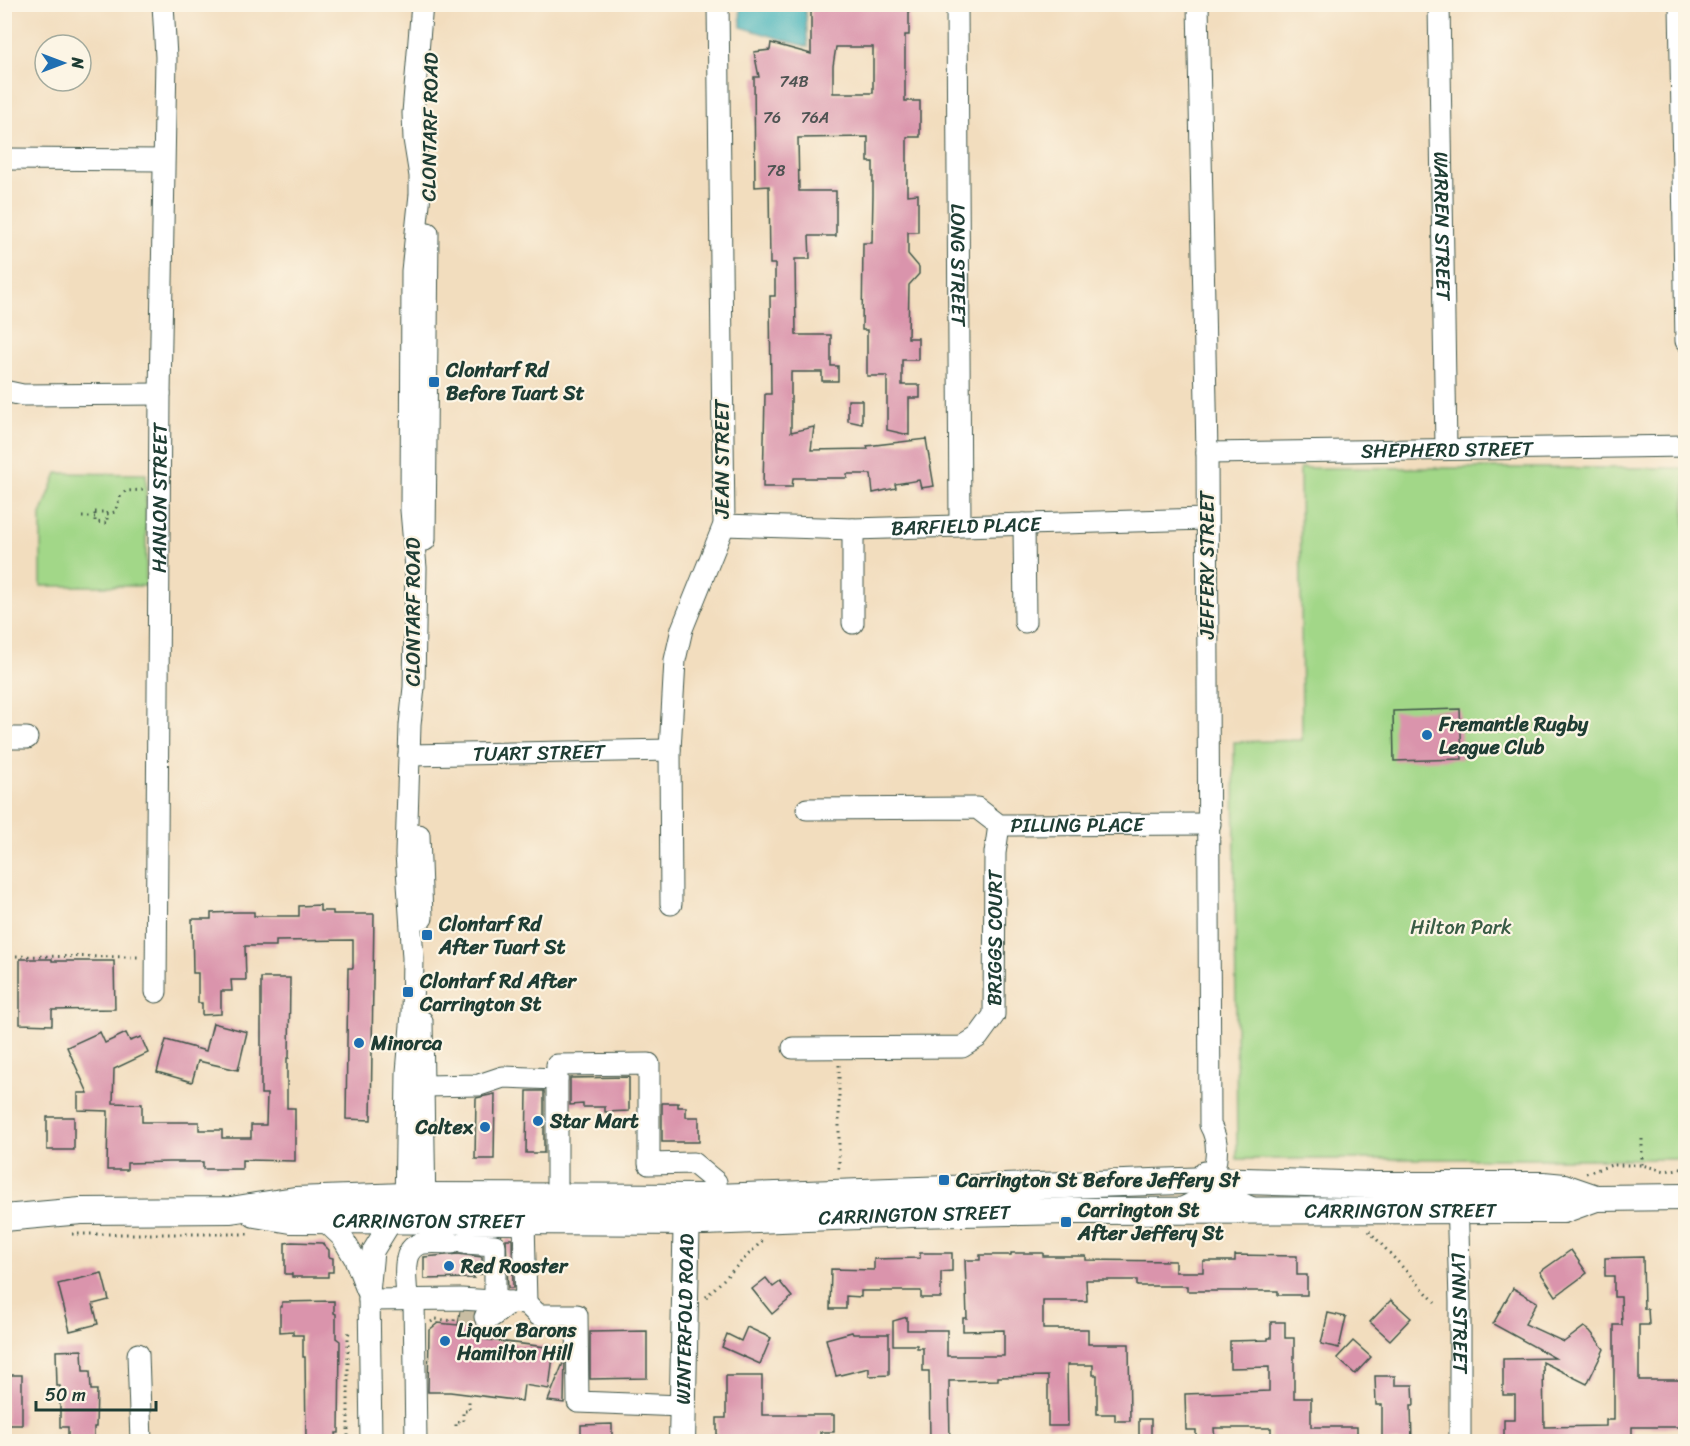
<svg xmlns="http://www.w3.org/2000/svg" width="1690" height="1446" viewBox="0 0 1690 1446" font-family="Sriracha,sans-serif">
<style>
.green{fill:#a2d788;stroke:#608a5e;stroke-width:1.5}
.water{fill:#42b2ba;stroke:#307877;stroke-width:1.5}
.building{fill:#da94ac;fill-rule:evenodd}
.lines{fill:none;stroke-linecap:round;stroke-linejoin:round}
.minor-tunnel{stroke:#c8bda2;stroke-width:21;stroke-dasharray:21 10;stroke-linecap:butt}
.minor-casing{stroke:#3f5549;stroke-width:23}
.major-casing{stroke:#3f5549;stroke-width:28}
.path{stroke:#3f5549;stroke-width:3;stroke-dasharray:1.5 4.5;stroke-linecap:butt}
.minor{stroke:#fff;stroke-width:21}
.major{stroke:#fff;stroke-width:26}
.poi-dot{fill:#1f6fb2;stroke:#fcf5e5;stroke-width:2}
.labels{text-anchor:middle;dominant-baseline:central;stroke-width:4.5;stroke-linejoin:round;paint-order:stroke}
.number-label{font-size:16px;fill:#4e5352}
.street-label{font-size:20px;fill:#1f3d34;stroke:#fcf5e5}
.poi-label{font-size:20px;font-weight:bold;fill:#1f3d34;stroke:#fcf5e5;text-anchor:start}
.park-label{font-size:20px;fill:#395c45;stroke:#fcf5e5}
</style>
<rect width="100%" height="100%" fill="#fcf5e5"/>
<filter id="ink" filterUnits="userSpaceOnUse"><feTurbulence type="fractalNoise" baseFrequency=".0167" numOctaves="2"/><feDisplacementMap in="SourceGraphic" scale="12" xChannelSelector="R" yChannelSelector="G"/><feConvolveMatrix kernelMatrix="1 2 1 2 8 2 1 2 1" color-interpolation-filters="sRGB"/></filter>
<filter id="wash" filterUnits="userSpaceOnUse"><feTurbulence type="fractalNoise" baseFrequency=".008" numOctaves="4" result="noise"/><feDisplacementMap in="SourceGraphic" scale="24" xChannelSelector="R" yChannelSelector="G"/><feGaussianBlur stdDeviation="1.35" result="paint"/><feColorMatrix in="noise" values="0 0 0 0 0 0 0 0 0 0 0 0 0 0 0 0 0 1.4 0 .05"/><feComposite in="paint" operator="in"/></filter>
<g filter="url(#wash)">
<rect width="100%" height="100%" fill="#f2ddbe"/>
<!-- green -->
<g class="green">
<path d="M1300,468H1685V1159H1237L1234,742L1302,740Z"/>
<path d="M57,473L146,474V586H41V515Z"/>
</g>
<!-- water -->
<path class="water" d="M740,5H805L808,47L741,27Z"/>
<g id="blocks">
<!-- building -->
<g class="building">
<path d="M811,4H909V35H905V101H920V137H907V195L918,194V232H908V254L919,267V274L909,285L908,338H918V360H902V385H920V398H909V435L887,430V376H867V330H862L863,243H872L873,195V162H868V137L798,138L799,191H836V236H809L810,259H795L796,335H831V366H838V381H822V372H791V432L814,427L811,450L868,449L867,446L926,439L934,486L921,488L919,480L895,484L896,488L873,493L871,474H847V478H793L792,487H763L765,394H771L770,296H775V264H770L769,186L755,187L754,77H759L754,52L770,50L771,43L811,54ZM836,47H873V93H833V66Z"/>
<path d="M848,400H862V424L848,421Z"/>
<path d="M1460,709L1462,759L1394,761L1393,711Z"/>
<path d="M320,905V911H333V914H374L371,1120L346,1119L348,968H353V940L276,941V946H245L246,980H231L232,991H221V1014L202,1015V1003H198V973H193L192,919H211V913L237,912H254V916H299V906Z"/>
<path d="M20,959H52V961H114L115,1009L52,1010V1025L20,1024Z"/>
<path d="M261,978H290L289,1058H287V1108H295V1161L242,1160V1169H203V1162H169L127,1163V1170H107L108,1111L78,1110V1093H88L67,1047L100,1032L105,1043L126,1033L130,1041L141,1037L148,1053L114,1069L113,1103L142,1104V1122H199V1130H222V1138H251V1125H266L267,1094H261Z"/>
<path d="M213,1023L247,1032L238,1070L198,1061L192,1082L157,1072L166,1040L206,1051Z"/>
<path d="M629,1077V1111L605,1112V1107H583V1104L570,1105V1078Z"/>
<path d="M527,1091H544V1153H526Z"/>
<path d="M495,1094L494,1159H475L476,1098Z"/>
<path d="M662,1103H678V1107H686V1117H699V1142H662Z"/>
<rect x="47" y="1117" width="27" height="33"/>
<path d="M506,1239H512L513,1288H508Z"/>
<path d="M292,1242L322,1243L329,1250V1257L333,1258V1272H328V1277H292V1274H285V1243Z"/>
<path d="M1571,1250L1587,1273L1556,1296L1540,1272Z"/>
<path d="M920,1253H952V1271L941,1272V1298H921V1291H861V1297L846,1296V1309H830L831,1269L874,1270V1259L920,1258Z"/>
<path d="M1011,1253H1043V1256H1086V1260L1175,1261V1272H1203V1261H1235V1255L1297,1256V1275H1307V1295H1278V1291H1187V1286H1137V1280H1086L1087,1301H1043V1329H1088V1344H1129L1130,1421H1115V1414H1097V1375H1093V1365H1067L1068,1426H1048V1376L998,1377V1380L949,1381L950,1442H930L929,1371H923V1348H917V1345H893V1321L907,1317V1330H947V1356H1004V1330L963,1331V1318H967L965,1260H980V1255H1011Z"/>
<path d="M458,1254L482,1257V1274L473,1275L474,1278L424,1279V1257Z"/>
<path d="M1643,1257L1644,1309H1648L1649,1325H1639V1380H1682V1427H1632V1442H1504V1420H1515V1395H1503V1359L1555,1358L1493,1324L1513,1288L1537,1302L1525,1324L1564,1342L1584,1327L1590,1331L1604,1349L1587,1384L1543,1362L1544,1427L1606,1426V1420H1614V1325H1622L1621,1297H1614V1276H1605V1258Z"/>
<path d="M102,1273L109,1300L93,1304L98,1324L70,1331L58,1284Z"/>
<path d="M766,1278L773,1287L780,1282L792,1297L772,1314L752,1289Z"/>
<path d="M1391,1300L1411,1318L1390,1340L1370,1322Z"/>
<path d="M334,1301V1313L336,1314V1338L340,1341L339,1433H336V1438L332,1439L306,1441L305,1357H303V1335H293V1331L280,1332V1307H282V1302Z"/>
<path d="M460,1312L473,1313V1322L477,1327L483,1330L482,1339L554,1348L549,1389L524,1385L522,1401L450,1392H428L429,1330L438,1323L458,1325Z"/>
<path d="M1328,1313L1346,1317L1339,1348L1321,1344Z"/>
<path d="M1271,1322H1285V1338H1294V1398H1311V1427H1357V1442H1271V1428H1214L1215,1442H1196V1430H1186L1185,1394L1269,1391V1367L1230,1368V1341L1268,1340V1338H1271Z"/>
<path d="M747,1327L771,1338L760,1364L722,1347L727,1334L741,1341Z"/>
<path d="M647,1331V1378L590,1379V1332Z"/>
<path d="M852,1332L853,1334H889V1375L869,1376V1368L836,1376L826,1339Z"/>
<path d="M1353,1341L1371,1357L1355,1374L1337,1358Z"/>
<path d="M82,1350L83,1371H90L91,1390H97L96,1427H94V1442H68V1427H60V1386H57L56,1351Z"/>
<path d="M565,1358L564,1403L548,1401Z"/>
<path d="M4,1375H22V1425H6Z"/>
<path d="M726,1376H762V1415H834V1432H820V1442H717V1418H726Z"/>
<path d="M1375,1376H1395V1385H1413L1414,1405H1411L1412,1442H1382V1405H1376Z"/>
<rect x="1139" y="1419" width="12" height="23"/>
<path d="M612,1424V1442H581V1425Z"/>
</g>
</g>
</g>
<g filter="url(#ink)">
<use href="#blocks" fill-opacity="0" stroke="#3f5549" stroke-width="1.5"/>
<g class="lines">
<!-- minor-tunnel -->
<path class="minor-tunnel" d="M460,1314L485,1317"/>
<!-- minor casing -->
<g class="minor-casing">
<g id="minor">
<path id="s1" d="M957,4L960,525"/>
<path id="s2" d="M1439,4L1446,448"/>
<path d="M1680,4L1686,341"/>
<path d="M4,159L163,160"/>
<path d="M4,391L23,395L160,394"/>
<path id="s3" d="M1207,453L1686,446"/>
<path d="M1024,524L1025,622"/>
<path id="s4" d="M724,525L853,529L1206,519"/>
<path d="M853,529V623"/>
<path d="M425,540L428,233"/>
<path d="M4,738H27"/>
<path id="s5" d="M409,755L670,750"/>
<path id="s6" d="M807,809L977,808L999,825L1210,824"/>
<path d="M419,835L422,918"/>
<path d="M671,904L670,750L675,660L682,629L724,525L718,4"/>
<path id="s7" d="M156,992L160,394L166,57L163,4"/>
<path d="M422,1021L425,1212"/>
<path id="s8" d="M793,1048L962,1047L978,1037L994,1015L995,853L999,825"/>
<path d="M557,1079V1065L649,1064V1164L693,1163L716,1182V1197"/>
<path d="M425,1086L479,1085L503,1077L557,1079V1196"/>
<path d="M1204,1172C1219,1195 1231,1199 1255,1209"/>
<path id="s9" d="M1457,1196L1460,1302V1442"/>
<path d="M405,1211L407,1072L412,1014L413,958L406,854L410,725L414,687L416,568L411,510L412,271L420,194V176L414,139L413,113L422,4"/>
<path d="M1176,1211C1185,1207 1195,1203 1201,1197C1216,1179 1222,1145 1210,1125L1207,453L1198,4"/>
<path d="M324,1220L342,1237L355,1259L367,1290"/>
<path d="M464,1243L495,1245V1301"/>
<path d="M369,1300L461,1299L526,1303L524,1221"/>
<path d="M407,1300C407,1282 398,1246 424,1243C433,1242 443,1243 452,1243"/>
<path d="M414,1300L416,1442"/>
<path d="M526,1303L538,1315H577L578,1402L682,1406"/>
<path d="M485,1317L490,1318L511,1302"/>
<path d="M138,1354L141,1442"/>
<path d="M371,1442L369,1293L373,1251L392,1220"/>
</g>
</g>
<!-- major casing -->
<g class="major-casing">
<g id="major">
<path id="s10" d="M255,1214L291,1220L704,1222L911,1214L1070,1211L1563,1210L1596,1198"/>
<path d="M4,1218L81,1211L231,1210L295,1200L405,1196L716,1197L1209,1180L1375,1185H1543L1564,1187L1596,1198L1686,1197"/>
<path id="s11" d="M682,1442L687,1205"/>
</g>
</g>
<!-- path -->
<g class="path">
<path d="M95,512H107V523L95,522Z"/>
<path d="M107,514L115,512L120,497L126,491L143,490"/>
<path d="M82,517H95"/>
<path d="M4,956L138,957"/>
<path d="M839,1065V1172"/>
<path d="M1642,1139V1165"/>
<path d="M1586,1173L1612,1165H1642L1665,1171L1686,1168"/>
<path d="M1369,1231L1435,1302"/>
<path d="M72,1234H249"/>
<path d="M706,1297L763,1240"/>
<path d="M431,1322L436,1319L454,1321L455,1315"/>
<path d="M456,1426V1422H463V1411H469V1397"/>
<path d="M348,1442V1335L350,1330"/>
</g>
<!-- minor -->
<use href="#minor" class="minor"/>
<!-- major -->
<use href="#major" class="major"/>
</g>
</g>
<!-- markers -->
<g class="poi-dot">
<rect x="428" y="376" width="12" height="12" rx="3"/>
<circle cx="1427" cy="735" r="6"/>
<rect x="421" y="929" width="12" height="12" rx="3"/>
<rect x="402" y="986" width="12" height="12" rx="3"/>
<circle cx="359" cy="1043" r="6"/>
<circle cx="538" cy="1121" r="6"/>
<circle cx="485" cy="1127" r="6"/>
<rect x="938" y="1174" width="12" height="12" rx="3"/>
<rect x="1060" y="1216" width="12" height="12" rx="3"/>
<circle cx="449" cy="1266" r="6"/>
<circle cx="445" cy="1341" r="6"/>
</g>
<g class="labels">
<!-- number labels -->
<g class="number-label">
<text x="794" y="81">74B</text>
<text x="772" y="117">76</text>
<text x="815" y="117">76A</text>
<text x="776" y="170">78</text>
</g>
<!-- street labels -->
<g class="street-label">
<text transform="translate(430 127) rotate(-89)">CLONTARF ROAD</text>
<text stroke="none"><textPath href="#s2" startOffset="222">WARREN STREET</textPath></text>
<text stroke="none"><textPath href="#s1" startOffset="261">LONG STREET</textPath></text>
<text stroke="none"><textPath href="#s3" startOffset="240">SHEPHERD STREET</textPath></text>
<text transform="translate(722 459) rotate(-90)">JEAN STREET</text>
<text stroke="none"><textPath href="#s7" startOffset="494">HANLON STREET</textPath></text>
<text stroke="none"><textPath href="#s4" startOffset="242">BARFIELD PLACE</textPath></text>
<text transform="translate(1207 565) rotate(-90)">JEFFERY STREET</text>
<text transform="translate(413 612) rotate(-90)">CLONTARF ROAD</text>
<text stroke="none"><textPath href="#s5" startOffset="130">TUART STREET</textPath></text>
<text stroke="none"><textPath href="#s6" startOffset="276">PILLING PLACE</textPath></text>
<text stroke="none"><textPath href="#s8" startOffset="292">BRIGGS COURT</textPath></text>
<text stroke="none"><textPath href="#s10" startOffset="1146">CARRINGTON STREET</textPath></text>
<text stroke="none"><textPath href="#s10" startOffset="660">CARRINGTON STREET</textPath></text>
<text stroke="none"><textPath href="#s10" startOffset="174">CARRINGTON STREET</textPath></text>
<text stroke="none"><textPath href="#s9" startOffset="117">LYNN STREET</textPath></text>
<text stroke="none"><textPath href="#s11" startOffset="123">WINTERFOLD ROAD</textPath></text>
</g>
<!-- poi labels -->
<g class="poi-label">
<text x="446" y="370">Clontarf Rd<tspan x="446" dy="23">Before Tuart St</tspan></text>
<text x="1439" y="724">Fremantle Rugby<tspan x="1439" dy="23">League Club</tspan></text>
<text x="439" y="924">Clontarf Rd<tspan x="439" dy="23">After Tuart St</tspan></text>
<text x="420" y="981">Clontarf Rd After<tspan x="420" dy="23">Carrington St</tspan></text>
<text x="371" y="1043">Minorca</text>
<text x="550" y="1121">Star Mart</text>
<text x="473" y="1127" text-anchor="end">Caltex</text>
<text x="956" y="1180">Carrington St Before Jeffery St</text>
<text x="1078" y="1210">Carrington St<tspan x="1078" dy="23">After Jeffery St</tspan></text>
<text x="461" y="1266">Red Rooster</text>
<text x="457" y="1330">Liquor Barons<tspan x="457" dy="23">Hamilton Hill</tspan></text>
</g>
<!-- park labels -->
<g class="park-label">
<text x="1461" y="927">Hilton Park</text>
</g>
</g>
<!-- margin -->
<rect width="1690" height="1446" fill="none" stroke="#fcf5e5" stroke-width="24"/>
<!-- north arrow -->
<g transform="translate(63 63) rotate(90)"><circle r="28" fill="#fcf5e5" stroke="#a4ab9e" stroke-width="1.5"/>
<path d="M0-4.5L10 22L0 15L-10 22Z" fill="#1f6fb2"/>
<text y="-9" font-size="16" font-weight="bold" text-anchor="middle" fill="#1f3d34">N</text>
</g>
<!-- scale -->
<path d="M36 1401v9h120v-9" fill="none" stroke="#1f3d34" stroke-width="3"/>
<text x="45" y="1401" font-size="18" fill="#1f3d34" stroke="#fcf5e5" stroke-width="4.5" paint-order="stroke">50 m</text>
</svg>
